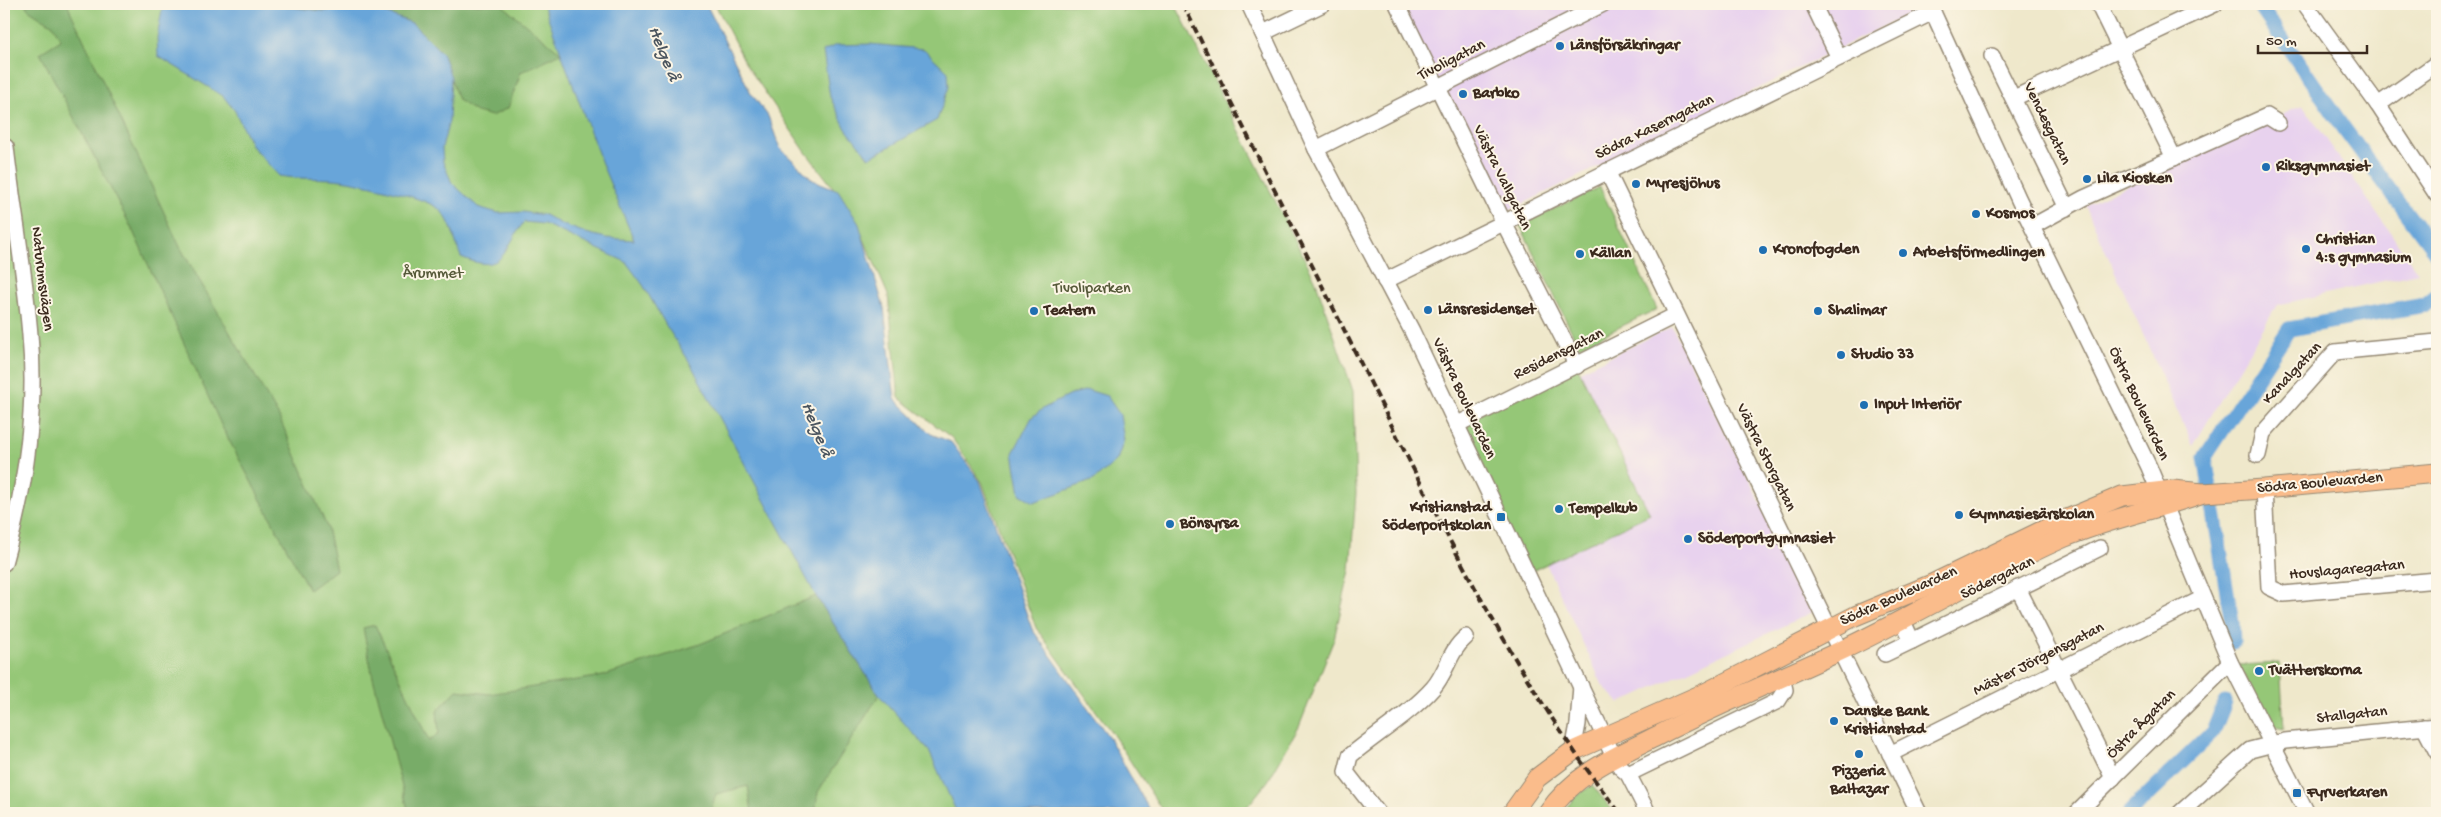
<svg xmlns="http://www.w3.org/2000/svg" width="2441" height="817" viewBox="0 0 2441 817" font-family="'Gochi Hand',sans-serif">
<style>
.built{fill:#e8d2ee}
.green{fill:#95c777;stroke:#68784a}
.forest{fill:#78ac68;stroke:#5a6b43}
.water{fill:#68a5d9;stroke:#52687c}
.lines{fill:none;stroke-linecap:round;stroke-linejoin:round}
.canal{stroke:#68a5d9;stroke-width:15}
.minor-casing{stroke:#958974;stroke-width:18}
.major-casing{stroke:#958974;stroke-width:21}
.minor{stroke:#fff;stroke-width:15}
.major{stroke:#fabc8b;stroke-width:19}
.rail{stroke:#3b2a1e;stroke-width:4;stroke-dasharray:8 4;stroke-linecap:butt}
.poi-dot{fill:#1f6fb2;stroke:#fcf5e5;stroke-width:2}
.labels{text-anchor:middle;dominant-baseline:central;stroke-width:4;stroke-linejoin:round;paint-order:stroke}
.poi-label{font-size:16px;font-weight:bold;fill:#3b2a1e;stroke:#fcf5e5;text-anchor:start}
.street-label{font-size:16px;fill:#3b2a1e;stroke:#fcf5e5}
.park-label{font-size:16px;fill:#565939;stroke:#fcf5e5}
.water-label{font-size:18px;font-style:italic;fill:#4b555f;stroke:#fcf5e5}
</style>
<rect width="100%" height="100%" fill="#fcf5e5"/>
<filter id="ink" filterUnits="userSpaceOnUse"><feTurbulence type="fractalNoise" baseFrequency=".02" numOctaves="2"/><feDisplacementMap in="SourceGraphic" scale="10" xChannelSelector="R" yChannelSelector="G"/><feConvolveMatrix kernelMatrix="1 2 1 2 8 2 1 2 1" color-interpolation-filters="sRGB"/></filter>
<filter id="wash" filterUnits="userSpaceOnUse"><feTurbulence type="fractalNoise" baseFrequency=".0096" numOctaves="4" result="noise"/><feDisplacementMap in="SourceGraphic" scale="20" xChannelSelector="R" yChannelSelector="G"/><feGaussianBlur stdDeviation="1.12" result="paint"/><feColorMatrix in="noise" values="0 0 0 0 0 0 0 0 0 0 0 0 0 0 0 0 0 1.4 0 .05"/><feComposite in="paint" operator="in"/></filter>
<g filter="url(#wash)">
<rect width="100%" height="100%" fill="#efe8cb"/>
<!-- built -->
<g class="built">
<path d="M1396,4H1929L1500,215Z"/>
<path d="M2303,105L2418,273L2277,305L2193,446L2085,205Z"/>
<path d="M1672,327L1815,611L1620,703L1603,686L1546,564L1650,514L1580,371Z"/>
</g>
<!-- green -->
<g class="green">
<path d="M4,4H605L999,813H447L395,755L409,813H4Z"/>
<path d="M715,4H1175L1315,279L1353,391L1356,493L1350,571L1334,639L1299,727L1268,781L1242,813H1164L1112,733L1036,628L982,482L952,438L899,398L888,295L863,237L832,186L805,151L746,64Z"/>
<path d="M1600,187L1657,309L1579,347L1520,225Z"/>
<path d="M1577,366L1650,514L1528,573L1456,425Z"/>
<path d="M2280,663L2284,729C2261,726 2249,685 2239,665Z"/>
<path d="M1592,785L1615,813H1562L1575,797Z"/>
</g>
<!-- forest -->
<g class="forest">
<path d="M25,4H67L180,247L279,417L327,527L336,570L309,590L222,427L132,229L40,53L61,40L53,25L28,9Z"/>
<path d="M267,4H501L561,53L521,72L508,108L492,116L476,112L458,100L442,53L412,23L383,12L351,9L323,11Z"/>
<path d="M816,596L879,695L818,792L815,813H752L748,786L716,794L710,813H409L373,678L363,628L375,625L429,741L439,733L437,711L457,690L489,694L603,676L700,644Z"/>
</g>
<!-- water -->
<g class="water">
<path d="M163,4H267L323,11L351,9L383,12L412,23L442,53L451,77L449,121L442,148L443,162L452,183L478,207L498,213L523,212L545,215L561,224L586,233L606,238L634,240L604,169L543,4H706L751,93L768,116L780,148L813,180L838,190L859,224L884,308L895,399L931,434L951,442L980,481L1032,629L1108,736L1151,813H957L929,751L879,695L816,596L689,361L667,327L643,285L626,262L544,224L524,222C502,251 505,276 461,257C454,241 453,222 439,209C425,197 352,180 332,179C314,178 297,179 279,176L251,145L235,111L223,96L158,56L157,38Z"/>
<path d="M870,44L924,49L948,72L949,87L937,120L869,158L846,129L830,97L823,51L836,45Z"/>
<path d="M1088,390L1107,396L1120,415L1124,440L1117,460L1094,480L1034,502L1020,494L1013,453L1032,417L1044,408L1072,394Z"/>
</g>
<g class="lines">
<!-- canal -->
<g class="canal">
<path d="M2258,4L2346,131L2437,254"/>
<path d="M2233,642L2232,623L2205,457L2289,329L2425,305L2437,295"/>
<path d="M2129,813L2213,732L2225,702"/>
</g>
</g>
</g>
<g filter="url(#ink)">
<g class="lines">
<!-- minor casing -->
<g class="minor-casing">
<g id="minor">
<path d="M1249,4L1316,149L1412,331L1614,757L1621,768L1628,774L1648,813"/>
<path d="M1397,4L1504,223L1577,366"/>
<path d="M1813,4L1839,58"/>
<path d="M2098,4L2174,158"/>
<path d="M2305,4L2378,105L2437,195"/>
<path d="M1933,12L2019,200L2149,467L2230,662L2307,813"/>
<path d="M1263,33L1323,4"/>
<path d="M1992,56L2067,208"/>
<path d="M2014,98L2215,4"/>
<path d="M2378,105L2437,63"/>
<path d="M1316,149L1603,4"/>
<path d="M1607,171L1919,813"/>
<path d="M2033,226L2084,198L2267,116L2278,123"/>
<path d="M1385,281L1933,12"/>
<path d="M1456,425L1676,315"/>
<path d="M2258,455L2263,433L2335,352L2437,342"/>
<path d="M2264,489L2269,587L2284,594L2437,580"/>
<path d="M4,563C25,490 37,411 30,335C25,272 13,210 6,147"/>
<path d="M2018,588L2113,778"/>
<path d="M1902,619L1912,641L2100,548"/>
<path d="M1885,654L1912,641"/>
<path d="M2424,727L2437,752"/>
<path d="M1573,751L1578,724L1581,686"/>
<path d="M1890,754L2203,598"/>
<path d="M1628,774L1778,701L1785,690L1782,677"/>
<path d="M1378,813L1346,772L1350,756C1375,735 1412,712 1433,688C1447,672 1449,651 1466,637"/>
<path d="M2077,813L2230,662"/>
<path d="M2180,813L2250,750L2285,741L2437,726"/>
</g>
</g>
<!-- major casing -->
<g class="major-casing">
<g id="major">
<path d="M1512,813L1537,778L1573,751L1707,692L1855,616L1932,584L2060,522L2122,496L2173,490L2203,493L2264,489L2437,473"/>
<path d="M1548,813C1575,773 1615,757 1657,736C1716,705 1778,680 1838,652C1914,616 1986,572 2063,538C2108,519 2154,510 2200,494"/>
</g>
</g>
<!-- minor -->
<use href="#minor" class="minor"/>
<!-- major -->
<use href="#major" class="major"/>
<!-- rail -->
<path class="rail" d="M1183,4C1249,140 1317,275 1384,410C1452,547 1525,694 1620,813"/>
</g>
</g>
<!-- markers -->
<g class="poi-dot">
<circle cx="1560" cy="46" r="5"/>
<circle cx="1463" cy="94" r="5"/>
<circle cx="2266" cy="167" r="5"/>
<circle cx="2087" cy="179" r="5"/>
<circle cx="1636" cy="184" r="5"/>
<circle cx="1976" cy="214" r="5"/>
<circle cx="2306" cy="249" r="5"/>
<circle cx="1763" cy="250" r="5"/>
<circle cx="1903" cy="253" r="5"/>
<circle cx="1580" cy="254" r="5"/>
<circle cx="1428" cy="310" r="5"/>
<circle cx="1034" cy="311" r="5"/>
<circle cx="1818" cy="311" r="5"/>
<circle cx="1841" cy="355" r="5"/>
<circle cx="1864" cy="405" r="5"/>
<circle cx="1559" cy="509" r="5"/>
<circle cx="1959" cy="515" r="5"/>
<rect x="1496" y="512" width="10" height="10" rx="2.5"/>
<circle cx="1170" cy="524" r="5"/>
<circle cx="1688" cy="539" r="5"/>
<circle cx="2259" cy="671" r="5"/>
<circle cx="1834" cy="721" r="5"/>
<circle cx="1859" cy="754" r="5"/>
<rect x="2292" y="788" width="10" height="10" rx="2.5"/>
</g>
<g class="labels">
<!-- poi labels -->
<g class="poi-label">
<text x="1570" y="46">Länsförsäkringar</text>
<text x="1473" y="94">Barbko</text>
<text x="2276" y="167">Riksgymnasiet</text>
<text x="2097" y="179">Lila Kiosken</text>
<text x="1646" y="184">Myresjöhus</text>
<text x="1986" y="214">Kosmos</text>
<text x="2316" y="240">Christian<tspan x="2316" dy="18">4:s gymnasium</tspan></text>
<text x="1773" y="250">Kronofogden</text>
<text x="1913" y="253">Arbetsförmedlingen</text>
<text x="1590" y="254">Källan</text>
<text x="1438" y="310">Länsresidenset</text>
<text x="1044" y="311">Teatern</text>
<text x="1828" y="311">Shalimar</text>
<text x="1851" y="355">Studio 33</text>
<text x="1874" y="405">Input Interiör</text>
<text x="1491" y="508" text-anchor="end">Kristianstad<tspan x="1491" dy="18">Söderportskolan</tspan></text>
<text x="1569" y="509">Tempelkub</text>
<text x="1969" y="515">Gymnasiesärskolan</text>
<text x="1180" y="524">Bönsyrsa</text>
<text x="1698" y="539">Söderportgymnasiet</text>
<text x="2269" y="671">Tvätterskorna</text>
<text x="1844" y="712">Danske Bank<tspan x="1844" dy="18">Kristianstad</tspan></text>
<text x="1859" y="772" text-anchor="middle">Pizzeria<tspan x="1859" dy="18">Baltazar</tspan></text>
<text x="2307" y="793">Fyrverkaren</text>
</g>
<!-- street labels -->
<g class="street-label">
<text transform="translate(1452 61) rotate(-27)">Tivoligatan</text>
<text transform="translate(2046 124) rotate(64)">Vendesgatan</text>
<text transform="translate(1655 128) rotate(-26)">Södra Kaserngatan</text>
<text transform="translate(1501 178) rotate(64)">Västra Vallgatan</text>
<text transform="translate(41 279) rotate(83)">Naturumsvägen</text>
<text transform="translate(1559 355) rotate(-26)">Residensgatan</text>
<text transform="translate(2293 374) rotate(-47)">Kanalgatan</text>
<text transform="translate(1463 399) rotate(65)">Västra Boulevarden</text>
<text transform="translate(2138 404) rotate(65)">Östra Boulevarden</text>
<text transform="translate(1765 458) rotate(64)">Västra Storgatan</text>
<text transform="translate(2320 484) rotate(-5)">Södra Boulevarden</text>
<text transform="translate(2347 571) rotate(-5)">Hovslagaregatan</text>
<text transform="translate(1998 579) rotate(-26)">Södergatan</text>
<text transform="translate(1899 597) rotate(-24)">Södra Boulevarden</text>
<text transform="translate(2039 660) rotate(-27)">Mäster Jörgensgatan</text>
<text transform="translate(2352 716) rotate(-6)">Stallgatan</text>
<text transform="translate(2142 725) rotate(-45)">Östra Ågatan</text>
</g>
<!-- park labels -->
<g class="park-label">
<text x="433" y="274">Årummet</text>
<text x="1092" y="289">Tivoliparken</text>
</g>
<!-- water labels -->
<g class="water-label">
<text transform="translate(663 54) rotate(68)">Helge å</text>
<text transform="translate(816 430) rotate(68)">Helge å</text>
</g>
</g>
<!-- margin -->
<rect width="2441" height="817" fill="none" stroke="#fcf5e5" stroke-width="20"/>
<!-- scale -->
<path d="M2258 45v8h109v-8" fill="none" stroke="#3b2a1e" stroke-width="2.5"/>
<text x="2266" y="45" font-size="15" fill="#3b2a1e" stroke="#fcf5e5" stroke-width="4" paint-order="stroke">50 m</text>
</svg>
